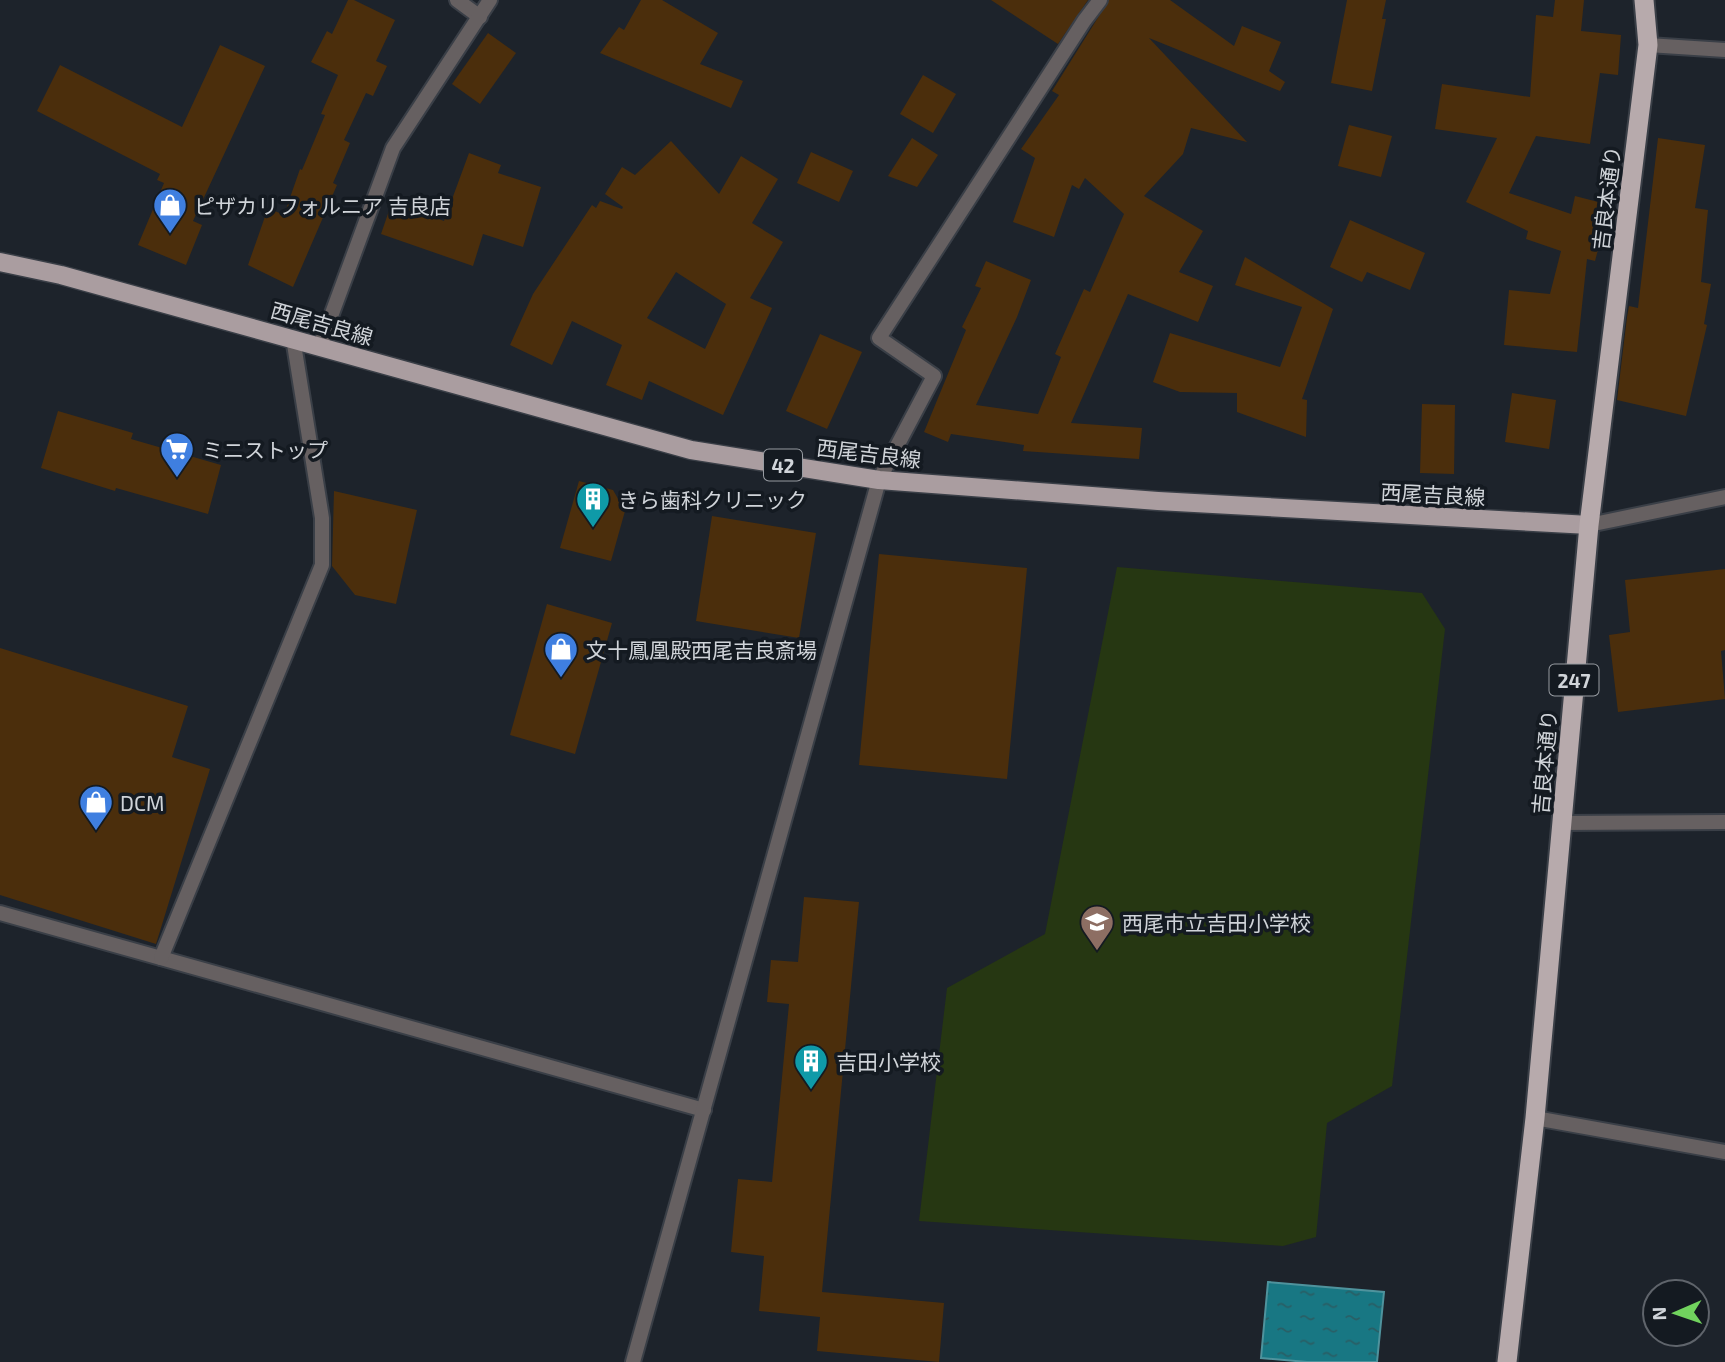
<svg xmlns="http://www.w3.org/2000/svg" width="1725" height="1362" viewBox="0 0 1725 1362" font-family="'Exo 2','Noto Sans JP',sans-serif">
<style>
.pitch{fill:#263712}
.water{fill:url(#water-ripples);stroke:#4f939d;stroke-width:2}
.building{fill:#4b2e0c;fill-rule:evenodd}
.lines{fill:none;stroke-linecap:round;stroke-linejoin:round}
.minor-casing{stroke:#3a3f47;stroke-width:18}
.tertiary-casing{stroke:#3a3f47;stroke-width:18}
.primary-casing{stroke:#3a3f47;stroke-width:21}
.trunk-casing{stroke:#3a3f47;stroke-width:23}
.minor{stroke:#666061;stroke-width:14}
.tertiary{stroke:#666061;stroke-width:14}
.primary{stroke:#aa9da0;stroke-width:18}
.trunk{stroke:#b7aaac;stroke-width:19}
.labels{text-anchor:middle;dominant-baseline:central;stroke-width:7;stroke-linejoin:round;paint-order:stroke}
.shield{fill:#141a21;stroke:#989ca2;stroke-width:2}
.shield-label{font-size:19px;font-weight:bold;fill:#d0d4d9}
.street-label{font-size:21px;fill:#d0d4d9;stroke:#141a21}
.poi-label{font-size:21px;fill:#d0d4d9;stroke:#141a21;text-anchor:start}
</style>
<defs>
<pattern id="water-ripples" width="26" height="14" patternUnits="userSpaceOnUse" patternTransform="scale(1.75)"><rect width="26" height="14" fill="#187783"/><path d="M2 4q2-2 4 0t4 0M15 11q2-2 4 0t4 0" fill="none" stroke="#295e65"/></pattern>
</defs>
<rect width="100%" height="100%" fill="#1d232b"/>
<!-- pitch -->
<path class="pitch" d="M1117,567L1422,593L1445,629L1392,1086L1327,1123L1316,1237L1283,1246L919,1221L947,988L1045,934Z"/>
<!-- water -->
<path class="water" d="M1268,1282L1384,1292L1377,1362H1307L1261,1358Z"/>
<!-- building -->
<g class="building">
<path d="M348,0H354L395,20L376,61L387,66L373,96L366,93L344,140L350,143L333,183L337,185L293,287L248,265L268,208L284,215L300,169L302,170L325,115L321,114L338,75L311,62L327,31L332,34Z"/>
<path d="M641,0H662L718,33L700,64L743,81L731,108L600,53L619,27L624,30Z"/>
<path d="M991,0H1088L1058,44Z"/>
<path d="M1109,0H1170L1234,46L1242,26L1281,42L1269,71L1285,82L1280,91L1149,38L1247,142L1191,128L1183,154L1144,196L1203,231L1179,272L1213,286L1198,322L1128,294L1071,423L1142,428L1139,459L1023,451L1024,445L951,434L948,442L924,432L966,330L962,327L981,288L975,286L986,261L1031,280L1017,317L976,405L1038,414L1061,357L1055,354L1084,289L1090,292L1124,214L1085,178L1079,189L1072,185L1054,237L1013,222L1035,158L1021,149L1059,95L1052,91Z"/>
<path d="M1347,0H1386L1382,19H1386L1372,91L1331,83Z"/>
<path d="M1555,0H1584L1581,31L1621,35L1618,75L1600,73L1590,144L1536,136L1509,193L1571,214L1575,196L1610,205L1595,261L1587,259L1577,352L1504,345L1509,290L1550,294L1561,251L1526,239L1528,231L1466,202L1497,138L1435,129L1442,84L1530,97L1536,15L1553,17Z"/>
<path d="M488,33L516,53L480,104L452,84Z"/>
<path d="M220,45L265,66L193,221L202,225L186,265L138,245L164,183L157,180L160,174L37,111L60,65L182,127Z"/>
<path d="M923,75L956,94L933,133L900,114Z"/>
<path d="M1349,125L1392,136L1381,177L1338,166Z"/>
<path d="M912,138L938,155L917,187L888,176Z"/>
<path d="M1658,138L1705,145L1695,208L1708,210L1701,282L1711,284L1704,324L1707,325L1686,416L1617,400L1627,317L1629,306L1638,308Z"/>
<path d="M671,141L719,194L741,156L778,179L752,223L783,242L750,298L772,308L723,415L649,381L642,400L606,385L622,345L572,321L552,365L510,345L533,294L592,205L596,208L600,201L622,209L623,207L605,194L622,167L635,175ZM676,272L726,304L705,349L647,318Z"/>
<path d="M811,152L853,171L839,202L797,183Z"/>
<path d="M469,153L501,165L498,173L541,187L523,247L483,234L473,266L381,234L392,202L444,221Z"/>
<path d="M1350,220L1425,253L1410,290L1367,272L1362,282L1330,267Z"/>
<path d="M1245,257L1333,309L1302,399L1307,400L1306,437L1237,412V393L1180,392L1153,382L1170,333L1280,367L1302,307L1235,285Z"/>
<path d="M820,334L862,352L827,429L786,411Z"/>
<path d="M1512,393L1556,400L1549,449L1505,442Z"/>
<path d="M1422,404L1455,405L1454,474L1420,473Z"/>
<path d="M58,411L133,433L131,439L221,465L208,514L116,488L115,491L41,468Z"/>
<path d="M579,481L613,490L625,511L611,561L560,548Z"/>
<path d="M334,491L417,510L396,604L355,595L332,566Z"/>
<path d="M712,516L816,533L799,638L696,621Z"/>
<path d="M879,554L1027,568L1007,779L859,765Z"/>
<path d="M1725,569V650L1721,651L1725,699L1618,712L1609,635L1630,632L1625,580Z"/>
<path d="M547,604L612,623L575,754L510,735Z"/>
<path d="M0,648L188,706L172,757L210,769L156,944L0,895Z"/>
<path d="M804,897L859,902L822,1292L944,1303L939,1362L817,1351L820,1317L759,1311L764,1256L731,1252L738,1179L772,1182L789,1004L767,1002L771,960L798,962Z"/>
</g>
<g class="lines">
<!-- minor casing -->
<g class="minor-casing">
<g id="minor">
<path d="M457,0L480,17"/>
<path d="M1648,45L1725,50"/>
<path d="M320,346L393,148L490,0"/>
<path d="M1560,823L1725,822"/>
<path d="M0,913L704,1110"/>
<path d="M161,958L322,565V518L293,338"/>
<path d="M1535,1118L1725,1152"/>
<path d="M633,1362L879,480L934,376L879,338L1084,21L1100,0"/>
</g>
</g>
<!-- tertiary casing -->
<g class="tertiary-casing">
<path id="tertiary" d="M1589,525L1725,497"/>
</g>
<!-- primary casing -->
<g class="primary-casing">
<path id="primary" d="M0,262L61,275L691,450L879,480L1158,501L1589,525"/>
</g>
<!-- trunk casing -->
<g class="trunk-casing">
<path id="trunk" d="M1507,1362L1535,1118L1589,525L1648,45L1644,0"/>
</g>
<!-- minor -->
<use href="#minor" class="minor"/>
<!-- tertiary -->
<use href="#tertiary" class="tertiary"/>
<!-- primary -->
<use href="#primary" class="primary"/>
<!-- trunk -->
<use href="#trunk" class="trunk"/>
</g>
<!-- icons -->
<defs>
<g id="shop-pin" transform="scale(1.75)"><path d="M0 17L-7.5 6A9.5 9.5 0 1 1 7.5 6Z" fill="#3f7fe0" stroke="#141a21"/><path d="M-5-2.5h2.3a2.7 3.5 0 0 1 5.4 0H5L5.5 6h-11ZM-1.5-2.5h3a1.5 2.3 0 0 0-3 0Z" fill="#fff"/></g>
<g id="supermarket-pin" transform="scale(1.75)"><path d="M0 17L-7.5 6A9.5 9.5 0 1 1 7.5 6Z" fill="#3f7fe0" stroke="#141a21"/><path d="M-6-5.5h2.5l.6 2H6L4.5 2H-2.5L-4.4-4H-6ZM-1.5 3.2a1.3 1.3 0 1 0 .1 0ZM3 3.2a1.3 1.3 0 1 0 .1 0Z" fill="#fff"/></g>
<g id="building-pin" transform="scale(1.75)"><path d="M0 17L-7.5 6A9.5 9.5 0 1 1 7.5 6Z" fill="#0f9aa8" stroke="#141a21"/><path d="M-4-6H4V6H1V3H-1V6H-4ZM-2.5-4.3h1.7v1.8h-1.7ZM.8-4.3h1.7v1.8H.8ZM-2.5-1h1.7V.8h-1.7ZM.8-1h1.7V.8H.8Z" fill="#fff"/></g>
<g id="school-pin" transform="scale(1.75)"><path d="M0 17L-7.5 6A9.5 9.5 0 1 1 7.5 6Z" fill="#8d6e63" stroke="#141a21"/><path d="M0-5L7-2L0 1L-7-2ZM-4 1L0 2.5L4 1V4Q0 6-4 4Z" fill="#fff"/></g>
</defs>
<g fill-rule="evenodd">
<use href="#shop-pin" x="170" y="205"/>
<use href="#supermarket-pin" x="177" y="449"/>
<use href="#building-pin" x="593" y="499"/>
<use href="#shop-pin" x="561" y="649"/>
<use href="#shop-pin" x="96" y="802"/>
<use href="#school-pin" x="1097" y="922"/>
<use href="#building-pin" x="811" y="1061"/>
</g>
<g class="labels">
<!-- shield labels -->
<g class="shield">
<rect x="764" y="449.5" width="38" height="31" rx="5"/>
<rect x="1549.5" y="664.5" width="49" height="31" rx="5"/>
</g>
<g class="shield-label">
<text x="783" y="465">42</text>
<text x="1574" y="680">247</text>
</g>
<!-- street labels -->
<g class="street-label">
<text transform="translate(1606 198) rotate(-83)">吉良本通り</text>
<text transform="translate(322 323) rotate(16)">西尾吉良線</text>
<text transform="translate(869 453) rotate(7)">西尾吉良線</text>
<text transform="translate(1433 494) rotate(3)">西尾吉良線</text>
<text transform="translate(1544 762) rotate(-85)">吉良本通り</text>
</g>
<!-- poi labels -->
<g class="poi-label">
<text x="194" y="205">ピザカリフォルニア 吉良店</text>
<text x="202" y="449">ミニストップ</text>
<text x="618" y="499">きら歯科クリニック</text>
<text x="586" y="649">文十鳳凰殿西尾吉良斎場</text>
<text x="120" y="802">DCM</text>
<text x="1122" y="922">西尾市立吉田小学校</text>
<text x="836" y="1061">吉田小学校</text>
</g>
</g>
<!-- north arrow -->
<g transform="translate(1676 1313) rotate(268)"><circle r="33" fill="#141a21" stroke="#5f646b" stroke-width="2"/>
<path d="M0-5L12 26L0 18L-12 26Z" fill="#71d35e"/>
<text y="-10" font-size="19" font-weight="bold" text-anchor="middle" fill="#d0d4d9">N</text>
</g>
</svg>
